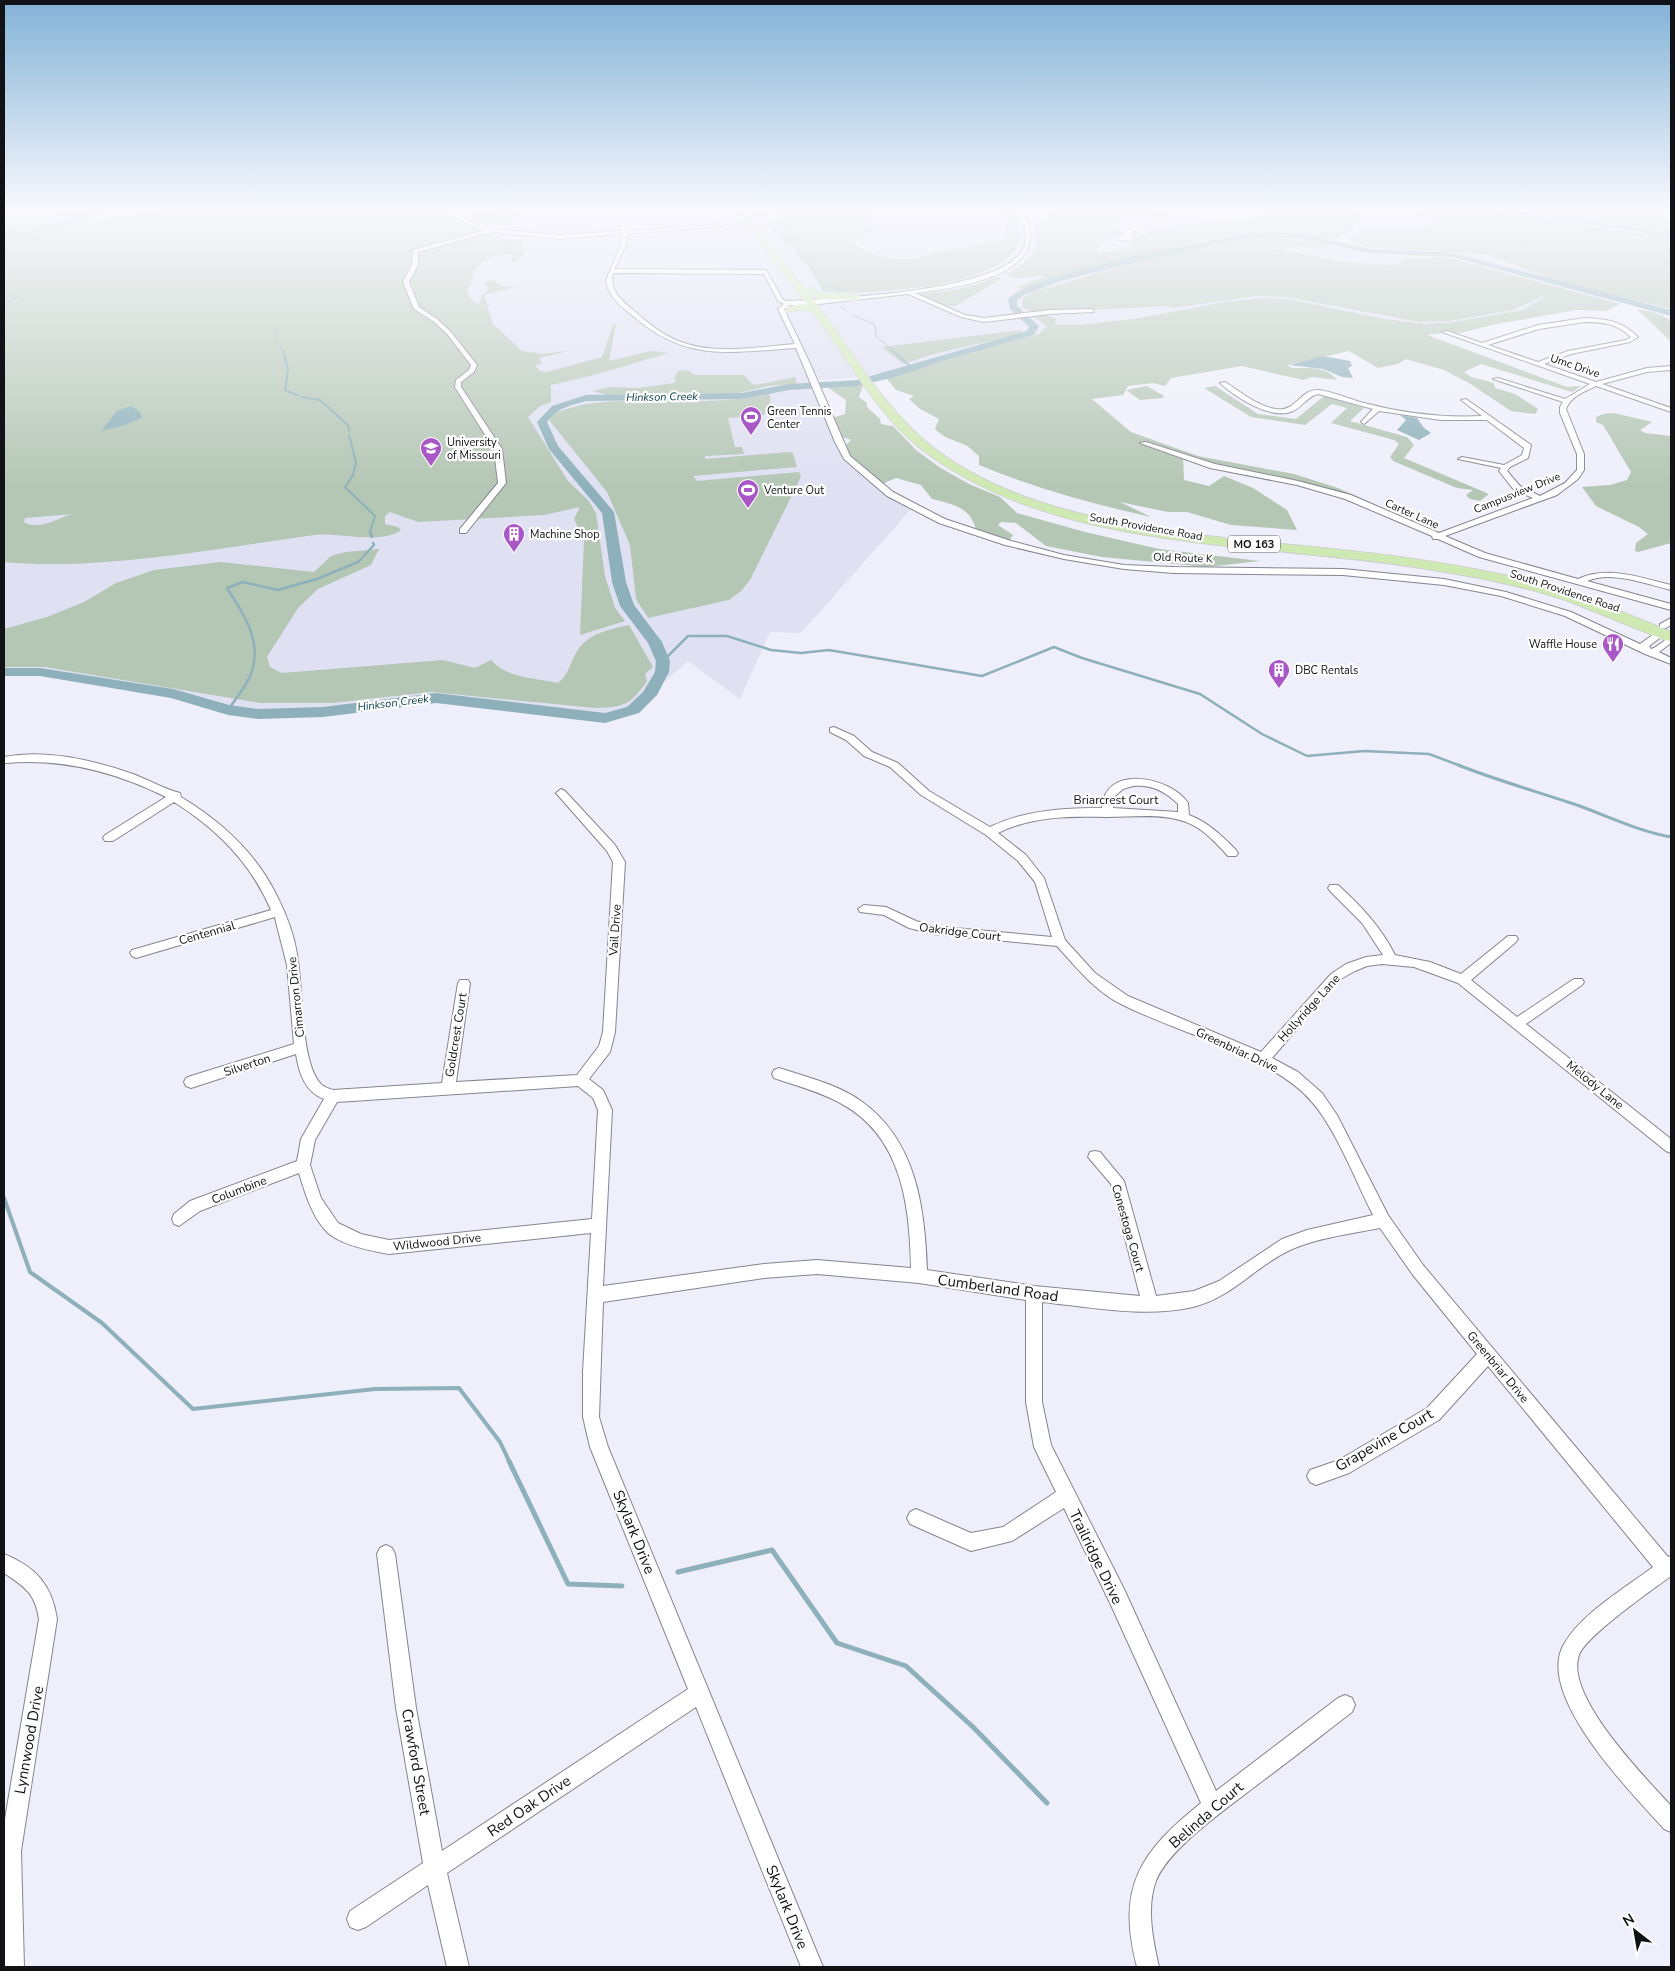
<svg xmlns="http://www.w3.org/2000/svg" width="1675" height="1971" viewBox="0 0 1675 1971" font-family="'Nunito Sans',sans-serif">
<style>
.built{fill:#dfe0f2}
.green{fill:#b4c6b4;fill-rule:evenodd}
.water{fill:#8db0ba}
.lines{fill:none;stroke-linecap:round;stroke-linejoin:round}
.stream-far5{stroke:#8db0ba;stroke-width:1}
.stream-far4{stroke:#8db0ba;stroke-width:2}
.stream-far3{stroke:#8db0ba;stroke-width:2.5}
.stream-far2{stroke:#8db0ba;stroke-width:3}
.stream-far1{stroke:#8db0ba;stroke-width:4}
.stream{stroke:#8db0ba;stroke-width:5}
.river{fill:#8db0ba;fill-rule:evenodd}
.street-casing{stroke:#85858f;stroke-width:2}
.primary-casing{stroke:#cfd0d0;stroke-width:2}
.street{fill:#fff;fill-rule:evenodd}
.primary{fill:#cfe9b2;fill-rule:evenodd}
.labels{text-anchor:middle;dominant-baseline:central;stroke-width:4.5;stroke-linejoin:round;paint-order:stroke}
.far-street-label{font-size:11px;fill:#111215;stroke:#fefefe}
.far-water-label{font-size:11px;font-style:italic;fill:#023b47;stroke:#fefefe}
.far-poi-label{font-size:11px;fill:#111215;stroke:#fefefe;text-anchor:start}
.shield{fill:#fefefe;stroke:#58595b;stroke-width:1}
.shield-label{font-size:11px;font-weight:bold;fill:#111215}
.street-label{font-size:12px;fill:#111215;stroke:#fefefe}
.near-street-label{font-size:15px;fill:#111215;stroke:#fefefe}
</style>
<rect width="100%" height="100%" fill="#efeffb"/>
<!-- built -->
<path class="built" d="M143,211H1432L1671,294L1259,360L813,380L839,442L868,477L913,507L801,633L770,632L740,699L688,661L633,710L605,718L436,698L323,712L258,714L228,710L173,694L40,672H4V238L60,217Z"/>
<!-- green -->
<g class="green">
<path d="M165,211H444C458,221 475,229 492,234L490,235L503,239L523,240L522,248L528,250L515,262H511L513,256L510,254C492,253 476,262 471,280L472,283L467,289L470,298L478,305L483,294L489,289L484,282L496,280L494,282L504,287L519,286L484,295L493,324L522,351L543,354L573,350L539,358L542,364L535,365L540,371L547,372L602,357L613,325L616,324L609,361L651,351L669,353L590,376L551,385V402L540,406L528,417L568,481L588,500L596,513L605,576L615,608L625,621L580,635L584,541L574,519L580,507L544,515L418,522L390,512L385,516V524L398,527L401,530C382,545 339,532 315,535C217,548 102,571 4,562V226L49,220L33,227L98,215L80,223C108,216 136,217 165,211ZM72,514C58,518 39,531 24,522L25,518Z"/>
<path d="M499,211H510L517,216L515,217L519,221C505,224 480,229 469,216Z"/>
<path d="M793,211H879L871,213L872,221L863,225L872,227V232L855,240V245C876,257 904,266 928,254L1004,240L1008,235L1003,223H1011L1001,219L998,211H1014C1019,217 1018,225 1019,233C1027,286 860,297 824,291L808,266L796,256L799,251L795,247L785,245L766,222L778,220L780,217L776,214Z"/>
<path d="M1052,211H1193L1124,219L1115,227L1125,233L1104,240L1095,252C1101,254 1127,250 1132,244C1134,243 1134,240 1136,238C1164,223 1220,220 1251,219L1253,217L1262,215V211H1355L1360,221L1353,225L1354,229L1335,240L1270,234L1236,235L1195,241L1159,252L1088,268L1022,289L1018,287L1044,277L1040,275L1021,278L1011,277L1006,274C1028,262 1045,252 1033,226L1047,219L1048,215L1055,214Z"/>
<path d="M1409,211H1493L1659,236L1671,242V309L1560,282L1486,254L1390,249L1360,245L1348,239C1354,236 1360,231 1366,229C1387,222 1419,235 1437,221Z"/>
<path d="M1521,211H1671V236L1636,227Z"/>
<path d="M1248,238L1299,239L1329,244L1326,247L1258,248L1280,249L1343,262L1382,265L1401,264V261L1406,259L1403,258H1449L1620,304L1607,311L1576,310L1492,325L1460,333H1442L1427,335L1567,387L1581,386L1572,392L1481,364L1464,372L1471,377L1494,383L1495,388L1515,394L1538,409L1535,414L1511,411L1469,383L1444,370L1406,359L1398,364L1378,368L1349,351L1288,365L1291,368C1306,368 1328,366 1337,380L1312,377L1303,380L1242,366L1171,378L1165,386L1153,383L1128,386L1123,395L1092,399L1131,432L1198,456L1294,474L1338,488L1380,507L1378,508L1349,495L1183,456L1184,480L1209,486L1224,476L1253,488L1287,510L1297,530L1231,525L1187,512H1168L1120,502L1151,517C1092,504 1035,488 979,465V456C975,453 971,448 967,446C954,439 946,440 935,429L939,419L920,409L909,399L914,396L896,390L886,378L942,359L1039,334L1047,326L1032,316L1043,314L1056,319L1055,325H1080L1140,318L1230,301L1269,298L1288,299L1385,319L1425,324L1454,322L1523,310L1549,294L1512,310L1449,321L1420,322L1286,297L1255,296L1173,308L1166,306L1035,313L1022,307L1023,298L1033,292C1104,271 1174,251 1248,238Z"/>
<path d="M995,277L1002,278L956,306H945L921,296L922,294L959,289L984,282Z"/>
<path d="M1637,309L1653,312L1671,320V342Z"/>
<path d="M1022,330V332L1015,335L934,354L903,364L882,347Z"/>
<path d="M687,370L695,375H744L751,383L756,385L795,377L797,384L769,386L734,394L654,393L607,395L593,391L610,387L638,388L674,383L677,381L674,379L678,371Z"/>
<path d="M863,385L859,397L867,403V407L880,419L881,424L893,426L916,450L939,467L969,484L1000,497L1017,513L1085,532L1159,549L1260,561L1206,567L1102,557L1046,546L1016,523L1001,522L998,525L1013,535L1009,541L976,530C971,507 952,504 932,499L921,485L896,478L882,484L850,456L844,447L851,440L839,436L832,418L845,414L846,400L827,387Z"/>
<path d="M1147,386L1164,396L1163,398L1140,400L1126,390Z"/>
<path d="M1215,386L1258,414L1296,419L1324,396L1364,408L1350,421L1407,437L1414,445L1404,458L1489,494L1480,501L1470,499L1466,495L1473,490L1457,488L1393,461L1390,457L1399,444L1394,440L1331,423L1347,408L1332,404L1305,425L1251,417L1204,388Z"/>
<path d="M769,394L771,400L764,415L728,418L735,447H742L744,454L705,456V459L789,452L793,453L797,467L693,476L697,481L799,472L801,477L750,580L741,591L729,600L648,618L636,599L630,545L607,492L549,420L552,415C583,400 616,401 650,401C690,401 729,403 769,394Z"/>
<path d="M1614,413L1652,422L1640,430L1645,433L1671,436V543L1638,552L1635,551L1636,543L1648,534L1639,527L1596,506L1582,487L1610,485L1627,480L1631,472L1603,425L1596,422V417L1603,414Z"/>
<path d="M379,549L371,565L318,589L298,608L267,657L270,667L282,673L443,660L475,668L491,660C506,678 536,678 558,683C567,676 569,667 574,657C584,634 607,630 629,625L653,667L645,674L647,681C631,705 624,707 595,708L432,692L332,703H260L45,667H4V629L47,617L84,602L116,583L154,570L220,562L314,572L331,556L345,552Z"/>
</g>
<!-- water -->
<g class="water">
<path d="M1323,356L1350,361L1352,366L1348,368L1353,378L1342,377L1323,369L1290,365Z"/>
<path d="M131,406L140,412L142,418L125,425L101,431L117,411Z"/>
<path d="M1400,415L1417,418L1424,428L1431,433L1419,440L1397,430L1406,420Z"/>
</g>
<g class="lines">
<!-- stream-far5 -->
<g class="stream-far5">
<path d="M811,211L786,225L794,232L790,242L811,266L825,293"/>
<path d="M4,235L32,233L83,217"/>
<path d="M824,284L844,291"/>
<path d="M4,294L18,297L4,304"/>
<path d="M840,306L847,311"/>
<path d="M1663,312L1661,323L1671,330"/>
<path d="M853,315L875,325L876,336L893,351"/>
<path d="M276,329L275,338L283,351"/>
</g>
<!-- stream-far4 -->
<g class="stream-far4">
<path d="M283,350L288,370L285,390L297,395"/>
<path d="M892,350L912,368"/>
<path d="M301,397L320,400L348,425L349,431"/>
<path d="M349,435L356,462L353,475L345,487L375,516L370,532"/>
</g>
<!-- stream-far3 -->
<g class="stream-far3">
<path d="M370,531L372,537"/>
<path d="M663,661L688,636H727L771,650L801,653L829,650L982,676L1054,647L1082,658L1200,694L1262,734L1307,756L1364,751L1429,754L1461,766"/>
<path d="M228,710C236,698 246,687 251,674C263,642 244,614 227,588L243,582L278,590L317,579L358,562L374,545L373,543"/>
</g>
<!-- stream-far2 -->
<path class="stream-far2" d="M1458,765C1496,780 1535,791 1574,804C1606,815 1637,831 1671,837"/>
<!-- stream-far1 -->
<path class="stream-far1" d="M4,1198L30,1272L102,1323L193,1409L375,1389L459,1388L500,1442L510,1463"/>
<!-- stream -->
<g class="stream">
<path d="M509,1461L568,1584L622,1586"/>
<path d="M678,1572L772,1550L837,1643L906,1666L973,1727L1047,1803"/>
</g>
<!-- river -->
<g class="river">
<path d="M1501,211H1521L1636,227L1671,236V240L1636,231Z"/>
<path d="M1272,233L1301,234L1370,249L1453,253L1671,310V316L1453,257L1370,253L1301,238L1272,237L1244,238L1134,263L1064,280L1026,294L1017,300V306L1039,326L1034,335L945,360L895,377L857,386L789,390L742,399L586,401C571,405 557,408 547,422L558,446L614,512L626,582L634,605L662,642L670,661L669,672L657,695L639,713L605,723L436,703L323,717L258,719L228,715L171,698L40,676H4V668H40L173,689L229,705L258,709L323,707L436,693L605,713L627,707L643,692L655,672L656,661L648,643L620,606L612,582L602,513L549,449L537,422L552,406L586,395L742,393L789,384L857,380L1027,331L1029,327L1010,309L1008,299C1033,272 1200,243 1244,234Z"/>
</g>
<!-- street casing -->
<g class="street-casing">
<g id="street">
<path d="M445,211H451L485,229L560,235L622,231L617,211H621L627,231L712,225L747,218V220L712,227L627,234L626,245L614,269L766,270L783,300L788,301C839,298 988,292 1020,254C1030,243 1025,223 1019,211H1023C1058,275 957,288 915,293L965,315L984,318L1050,310L1092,309L1094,312L1050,314L984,322L961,317L908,294L810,305H790L784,309L812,368L850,456L893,492L945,519L1011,541L1064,555L1124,565L1174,567L1343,569L1444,579L1506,592L1571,612L1640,644L1658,631H1664V635L1649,646L1651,649L1654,648L1671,636V643L1659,652L1671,658V664L1645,654L1565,616L1501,596L1444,585L1343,575L1174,573L1124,569L1064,559L1005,545L939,523L887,496L844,459L835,442L796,348C731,352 687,363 633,316C621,306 608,297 606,280L621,245L622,234L560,239L491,232L418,252V265L409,282L419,307L437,319L451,332L477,365L474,372L461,382V387L502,449L506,483L466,533H460V529L498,483L494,449L455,387L456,380L469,370L471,365L447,334L433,321L414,309L403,282L412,265L413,250L483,231ZM613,273L764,274L778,301L784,304L778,309L795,344C758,347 716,355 681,342C662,335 648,323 633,310C621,300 609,290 613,273Z"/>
<path d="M779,211H789L751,218L749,217Z"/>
<path d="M1189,211H1198C1177,221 1150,219 1130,233L1134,236L1132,241L1118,240C1132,220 1166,216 1189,211Z"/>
<path d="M1585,318C1606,319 1623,321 1638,337L1630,342L1571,354L1544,364L1596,382L1647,368L1671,366V370L1647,372L1602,384L1671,408V412L1596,386C1584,392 1571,396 1566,409L1584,454V470L1578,479L1557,495L1445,536L1485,553L1578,579C1608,565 1641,578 1671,585V590C1646,584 1611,570 1587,581L1671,604V610L1479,557L1438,539H1433L1432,536L1345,499L1297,485L1210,468L1140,443L1146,442L1215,464L1298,481L1351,495L1439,533L1533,498L1514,490L1499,471L1501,468L1458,459L1462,457L1504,465L1522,455L1524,448L1487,420H1441L1379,411L1364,424L1361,422L1373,409L1318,394C1308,396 1302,407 1293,411C1272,421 1235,397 1220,383L1225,382C1241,392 1257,406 1276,409C1295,413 1301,388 1319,390C1334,392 1349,399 1364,403C1402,413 1442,418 1482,416L1461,400L1466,399L1531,445L1528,458L1510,467L1507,471L1520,486L1540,496L1565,483L1577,470V454L1560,413V407L1563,402L1493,379L1498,378L1565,399L1590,384L1442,332L1447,331L1482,343L1538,325ZM1585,322C1604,322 1617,324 1631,337L1626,340L1568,351L1538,362L1488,345L1539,329Z"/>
<path d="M1671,618V625L1666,628H1660V624Z"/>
<path d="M834,727L854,736L872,752L898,763L929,791L990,827C1025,810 1064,808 1102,808C1104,764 1170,776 1188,803L1189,815C1208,822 1222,836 1236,850L1238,853L1236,856H1228C1216,843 1203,828 1186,822C1162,813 1133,817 1107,817C1070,816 1032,816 998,833L1026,855L1044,878L1065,940L1095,973L1128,996L1261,1052L1331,974L1346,964L1366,957L1383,955L1362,923L1330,891L1328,888L1330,885H1338C1361,906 1381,927 1395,955L1430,962L1461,974L1508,936H1516L1518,939L1516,942L1471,980L1517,1017L1574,979H1582L1584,982L1582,985L1526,1024L1671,1139V1153L1666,1151L1458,983L1414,967L1382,964L1367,966L1355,971L1339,980L1272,1058L1298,1072L1322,1093L1337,1115L1388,1215L1423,1265L1668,1557L1671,1556V1576C1652,1590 1586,1636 1579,1655C1564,1696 1646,1778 1671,1806V1832L1664,1829C1632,1793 1534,1695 1564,1644C1581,1614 1625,1588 1653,1567L1488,1366L1439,1420L1349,1473L1316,1485L1310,1482L1307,1476L1310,1470L1339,1460L1427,1408L1477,1354L1413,1275L1380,1228C1350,1234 1315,1238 1288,1251C1255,1267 1231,1298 1193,1307C1144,1318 1091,1307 1042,1302V1402L1051,1445L1124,1589L1216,1791L1338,1698L1345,1695L1352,1698L1355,1705L1352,1712C1322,1735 1292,1759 1261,1782C1233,1804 1169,1847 1156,1881C1146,1907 1153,1941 1159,1967H1137C1116,1887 1140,1852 1201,1803L1110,1603L1064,1508L1012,1541L971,1551L910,1524L907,1518L910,1512L916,1509L971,1533L1003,1527L1056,1492L1034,1447L1026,1402V1300L919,1283L817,1274L764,1278L603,1302L599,1417L608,1447L823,1967H801L696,1707L447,1873L469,1967H447L428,1885L366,1927L358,1930L350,1927L347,1919L350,1911L423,1863L396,1708L377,1554L380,1548L386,1545L392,1548L395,1554L416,1708L442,1851L688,1689L590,1447L583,1417V1372L591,1233L389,1254C372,1251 340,1245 327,1232C312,1217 305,1193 299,1173L200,1211L179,1226L174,1224L172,1219L174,1214L190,1201L297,1161L301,1139L324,1099C305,1092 299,1073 296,1054L191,1088L186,1086L184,1082L186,1078L191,1076L294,1044L287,965L276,922L275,917L136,958L132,956L130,953L132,950L271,910C251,863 217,829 174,802L113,841H105L103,838L105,835L166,797C115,772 63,758 6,763H4V757C46,749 93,760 133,774C149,780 164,789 180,793L181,797C221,821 256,853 277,896C286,914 294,934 297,954C303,986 300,1060 320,1083C323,1087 328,1088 333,1090L442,1083L458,983L460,980H468L470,983L456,1082L577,1075L599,1046L603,1032L613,862L607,851L556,793L561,789L565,791L615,845L625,862L615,1032L610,1052L589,1079L603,1090L612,1110L603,1286L764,1264L817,1260L911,1268C910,1206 902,1137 842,1104C821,1092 797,1086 774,1078L772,1074L774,1070L779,1068C806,1077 837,1084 861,1101C916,1140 925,1207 927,1270L1034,1286L1140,1296L1111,1184L1088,1157L1090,1152L1095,1151L1100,1152L1124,1181L1156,1296L1194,1291L1219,1281L1282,1239L1307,1230L1373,1215C1356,1182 1336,1129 1312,1102C1274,1056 1175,1032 1121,1004C1095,991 1076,967 1057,946L933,934L909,928L884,915L860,912L858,909L864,905L886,907L916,921L933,926L1052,937L1035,882L1018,861L986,835L921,795L890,767L864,756L846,740L830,732V728ZM1133,786C1151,784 1165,791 1178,804V812L1113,808L1115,796L1123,789ZM578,1086L593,1098L598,1110L592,1219L389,1240L361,1234L338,1223L321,1198L310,1165L315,1140L337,1102Z"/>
<path d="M4,1554C36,1567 52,1585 57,1619L21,1851L24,1967H4V1825L39,1619C35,1593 25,1587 4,1573Z"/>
</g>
</g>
<!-- primary casing -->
<g class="primary-casing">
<g id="primary">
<path d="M96,211H126L122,213L4,223V219Z"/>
<path d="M736,211H744L806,291L810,288L823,293L859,295L860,297L856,300L821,299L808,293C846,341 878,401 925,441C1047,544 1269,535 1420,560C1468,567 1516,576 1562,590C1599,602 1635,617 1671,632V641C1659,639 1647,632 1635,628C1613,619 1591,610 1568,601C1524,586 1478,577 1433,570C1267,541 1058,555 920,448C876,414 846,355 813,312L802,310L786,312V308L802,304L808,305Z"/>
</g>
</g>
<!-- street -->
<use href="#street" class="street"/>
<!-- primary -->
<use href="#primary" class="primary"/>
</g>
<!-- sky -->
<linearGradient id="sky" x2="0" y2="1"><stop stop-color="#83b2d6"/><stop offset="0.43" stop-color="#f8f8fd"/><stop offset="1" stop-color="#f8f8fd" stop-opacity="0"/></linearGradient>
<rect width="1675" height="487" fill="url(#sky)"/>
<!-- icons -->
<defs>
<g id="stadium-pin" transform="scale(1.125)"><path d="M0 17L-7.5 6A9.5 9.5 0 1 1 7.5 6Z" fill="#a957c7" stroke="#fefefe"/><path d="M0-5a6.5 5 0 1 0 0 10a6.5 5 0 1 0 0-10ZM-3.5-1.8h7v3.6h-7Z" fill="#fff"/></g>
<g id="university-pin" transform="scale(1.125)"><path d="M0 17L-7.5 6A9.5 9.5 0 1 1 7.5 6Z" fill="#a957c7" stroke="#fefefe"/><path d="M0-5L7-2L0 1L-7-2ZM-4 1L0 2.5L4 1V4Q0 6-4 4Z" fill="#fff"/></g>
<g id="building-pin" transform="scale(1.125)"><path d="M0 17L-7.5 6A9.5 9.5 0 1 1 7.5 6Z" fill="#a957c7" stroke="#fefefe"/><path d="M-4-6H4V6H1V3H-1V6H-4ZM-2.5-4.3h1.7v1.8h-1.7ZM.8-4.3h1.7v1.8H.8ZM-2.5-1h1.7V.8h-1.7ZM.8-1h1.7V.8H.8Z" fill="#fff"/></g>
<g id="restaurant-pin" transform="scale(1.125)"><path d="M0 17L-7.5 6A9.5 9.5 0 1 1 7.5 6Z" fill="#a957c7" stroke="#fefefe"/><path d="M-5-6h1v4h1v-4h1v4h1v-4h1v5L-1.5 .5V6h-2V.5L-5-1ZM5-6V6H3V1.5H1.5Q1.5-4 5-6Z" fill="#fff"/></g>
</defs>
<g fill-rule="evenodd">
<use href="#stadium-pin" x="751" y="417"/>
<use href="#university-pin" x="431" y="448"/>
<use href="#stadium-pin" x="748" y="490"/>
<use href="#building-pin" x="514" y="534"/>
<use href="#restaurant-pin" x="1613" y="644"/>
<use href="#building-pin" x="1279" y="670"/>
</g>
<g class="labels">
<!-- far-street labels -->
<g class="far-street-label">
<text transform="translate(1575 366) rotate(19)">Umc Drive</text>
<text transform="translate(1517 493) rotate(-22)">Campusview Drive</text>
<text transform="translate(1412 514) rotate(24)">Carter Lane</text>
<text transform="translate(1146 527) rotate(10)">South Providence Road</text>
<text transform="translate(1183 558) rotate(2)">Old Route K</text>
<text transform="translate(1565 591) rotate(18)">South Providence Road</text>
</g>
<!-- far-water labels -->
<g class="far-water-label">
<text transform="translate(662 397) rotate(-1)">Hinkson Creek</text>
<text transform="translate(393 703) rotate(-7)">Hinkson Creek</text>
</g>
<!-- far-poi labels -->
<g class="far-poi-label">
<text x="767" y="411">Green Tennis<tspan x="767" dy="13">Center</tspan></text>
<text x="447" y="442">University<tspan x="447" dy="13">of Missouri</tspan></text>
<text x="764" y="490">Venture Out</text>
<text x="530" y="534">Machine Shop</text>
<text x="1597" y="644" text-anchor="end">Waffle House</text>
<text x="1295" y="670">DBC Rentals</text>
</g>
<!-- shield labels -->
<rect class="shield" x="1228" y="535.5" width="52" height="17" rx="4"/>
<g class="shield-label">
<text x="1254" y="544">MO 163</text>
</g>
<!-- street labels -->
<g class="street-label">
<text x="1116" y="800">Briarcrest Court</text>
<text transform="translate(615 930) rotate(-86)">Vail Drive</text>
<text transform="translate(960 932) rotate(7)">Oakridge Court</text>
<text transform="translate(207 933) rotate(-16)">Centennial</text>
<text transform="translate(296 997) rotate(-96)">Cimarron Drive</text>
<text transform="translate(1309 1008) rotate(-48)">Hollyridge Lane</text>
<text transform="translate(456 1035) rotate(-81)">Goldcrest Court</text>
<text transform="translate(1237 1050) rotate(25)">Greenbriar Drive</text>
<text transform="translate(247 1065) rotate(-18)">Silverton</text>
<text transform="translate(1595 1085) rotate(39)">Melody Lane</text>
<text transform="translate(239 1190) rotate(-21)">Columbine</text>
<text transform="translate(1128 1228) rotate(74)">Conestoga Court</text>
<text transform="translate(437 1242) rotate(-6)">Wildwood Drive</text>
<text transform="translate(1498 1367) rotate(50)">Greenbriar Drive</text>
</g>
<!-- near-street labels -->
<g class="near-street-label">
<text transform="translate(998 1288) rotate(8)">Cumberland Road</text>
<text transform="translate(1384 1440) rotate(-30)">Grapevine Court</text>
<text transform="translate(634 1532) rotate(68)">Skylark Drive</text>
<text transform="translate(1096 1557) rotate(64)">Trailridge Drive</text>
<text transform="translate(29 1740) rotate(-80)">Lynnwood Drive</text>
<text transform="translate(416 1762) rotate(80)">Crawford Street</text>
<text transform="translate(529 1806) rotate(-34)">Red Oak Drive</text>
<text transform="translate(1206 1815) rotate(-41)">Belinda Court</text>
<text transform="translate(787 1907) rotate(68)">Skylark Drive</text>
</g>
</g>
<!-- border -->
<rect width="1675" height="1971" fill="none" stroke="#111215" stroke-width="10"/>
<!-- north arrow -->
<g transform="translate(1635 1931) rotate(329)" stroke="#fefefe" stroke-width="4" paint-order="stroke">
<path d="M0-4L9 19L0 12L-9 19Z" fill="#111215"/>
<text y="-8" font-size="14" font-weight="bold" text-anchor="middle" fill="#111215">N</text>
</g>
</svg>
